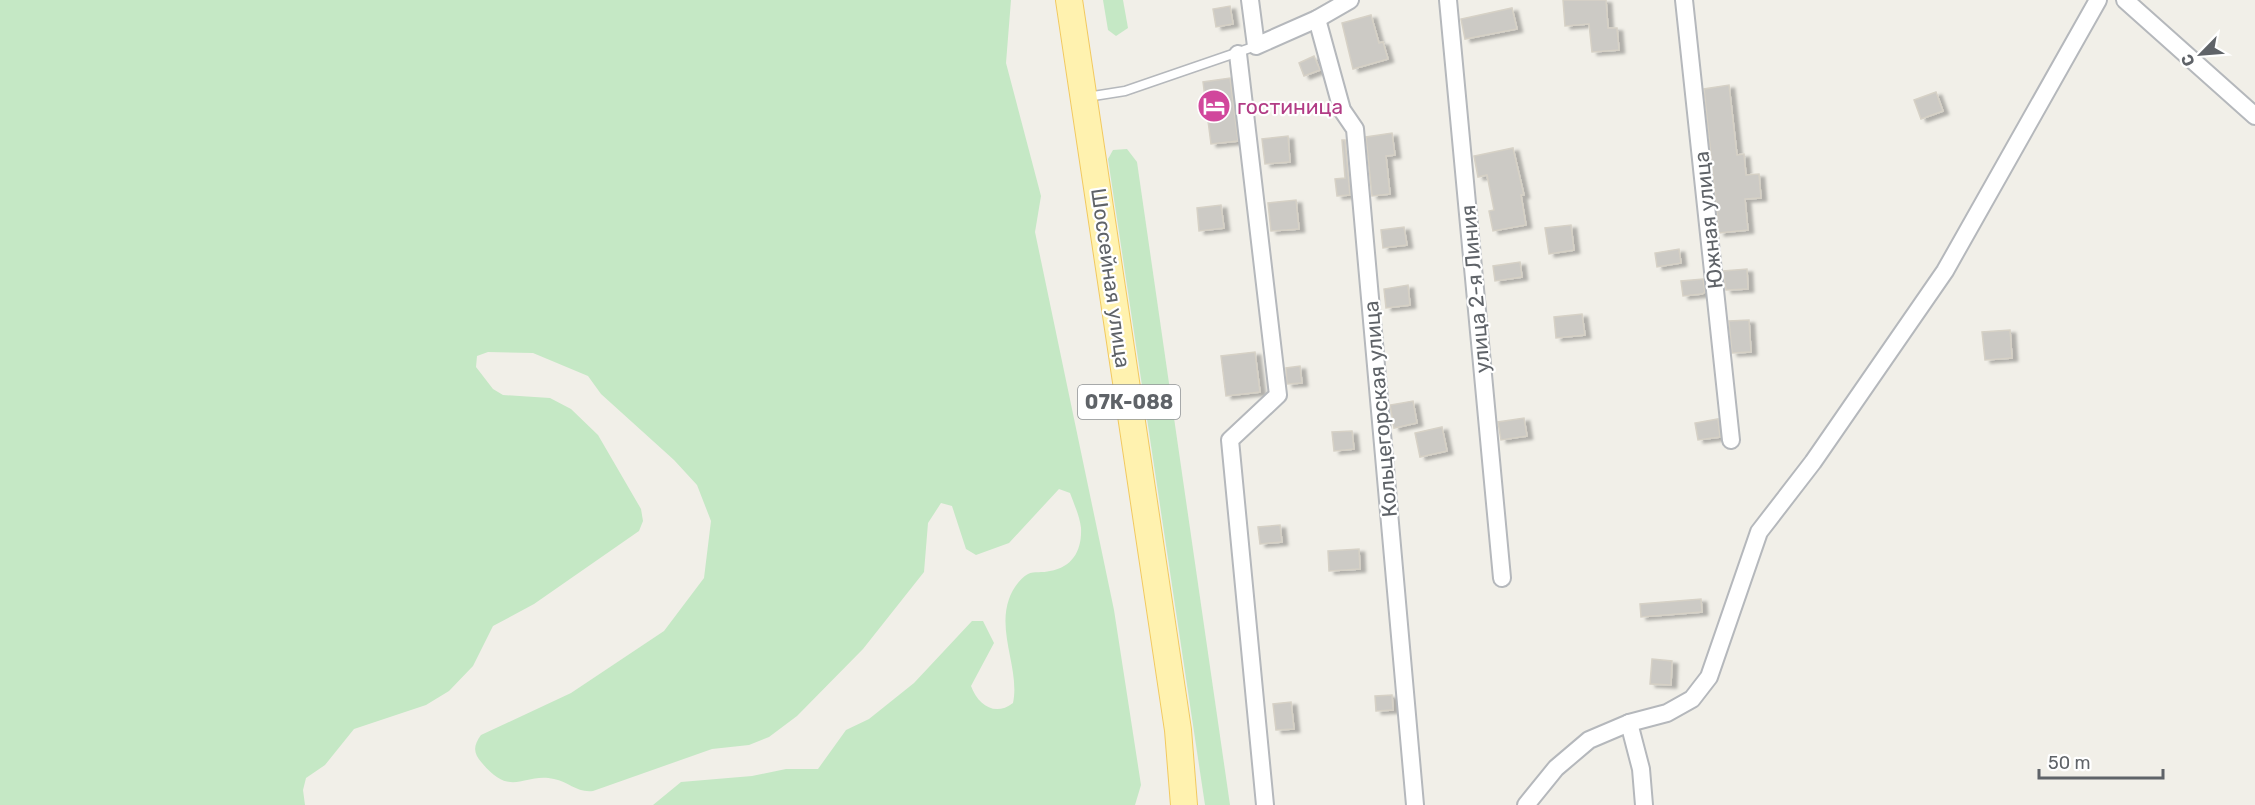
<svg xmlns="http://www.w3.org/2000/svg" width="2255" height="805" viewBox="0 0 2255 805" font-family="Rubik,sans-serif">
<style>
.green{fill:#c5e8c5}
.building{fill:#cccac5;stroke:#d6d1c6;stroke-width:1.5;filter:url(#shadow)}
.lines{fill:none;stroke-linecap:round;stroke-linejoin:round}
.service-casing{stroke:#b5b8bc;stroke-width:11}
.minor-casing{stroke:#b5b8bc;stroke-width:20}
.primary-casing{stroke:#f2c960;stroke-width:28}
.service{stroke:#fff;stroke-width:8}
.minor{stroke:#fff;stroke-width:16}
.primary{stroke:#fff2af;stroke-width:26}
.labels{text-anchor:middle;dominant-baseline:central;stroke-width:4.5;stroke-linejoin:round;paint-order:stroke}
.shield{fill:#fff;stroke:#8f9295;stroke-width:1.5}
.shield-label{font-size:20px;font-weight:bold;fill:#5f6368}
.hotel-label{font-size:21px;fill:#b23c85;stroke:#fff;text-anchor:start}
.street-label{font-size:21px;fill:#5f6368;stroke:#fff}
</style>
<defs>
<filter id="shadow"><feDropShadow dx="5.5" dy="3" stdDeviation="1.5" flood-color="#0004"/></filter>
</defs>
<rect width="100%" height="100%" fill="#f1efe8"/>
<!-- green -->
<g class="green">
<path d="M0,0H1011L1006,63L1041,196L1035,232L1114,610L1141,785L1135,805H653L681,782L752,776L786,769H818L846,730L869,719L914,683L972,621H983L994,643L971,686C978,705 995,717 1013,703C1020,670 997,633 1009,599C1012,590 1020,578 1028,574C1034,571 1043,573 1050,571C1073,567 1082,550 1081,528C1080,517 1074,504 1070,493L1059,489L1009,543L976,555L966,549L952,506L941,503L928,523L924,572L863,649L797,716L769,737L749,745L712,749L593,791C577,793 569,782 554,779C523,772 512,799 482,763C473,753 473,746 481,735L571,693L664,631L704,578L711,521L697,485L674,460L601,394L588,376L533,353L488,352L477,356L476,367L493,389L503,395L550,398L571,409L598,435L641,509L643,521L639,531L534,604L493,626L473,666L449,691L426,705L354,729L325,765L306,778L303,790L305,805H0Z"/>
<path d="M1103,0H1123L1128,28L1116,36L1108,30Z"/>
<path d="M1127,149L1137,162L1230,805H1205L1108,159L1113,150Z"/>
</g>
<!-- building -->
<g class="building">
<path d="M1563,0H1606L1608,28H1617L1619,50L1592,52L1589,24L1565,26Z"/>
<path d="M1230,6L1233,24L1216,27L1213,9Z"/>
<path d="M1512,8L1517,29L1465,39L1461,19Z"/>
<path d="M1371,15L1379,43L1383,42L1388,59L1353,69L1342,23Z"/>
<path d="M1314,56L1320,70L1304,76L1299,63Z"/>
<path d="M1230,78L1238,141L1211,144L1203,82Z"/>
<path d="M1729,85L1737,155L1744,154L1746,175L1759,174L1761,198L1745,199L1748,230L1719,233L1704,89Z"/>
<path d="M1936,92L1943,111L1921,119L1914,100Z"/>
<path d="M1392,133L1395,155L1386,156L1390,194L1372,196L1366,137Z"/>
<path d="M1288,136L1290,162L1265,164L1262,139Z"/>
<path d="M1342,140H1345L1350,195L1337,196L1335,179L1345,178Z"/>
<path d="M1513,148L1524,195H1521L1526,225L1493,231L1489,211L1494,210L1487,175L1478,177L1474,156Z"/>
<path d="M1296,200L1299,229L1271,231L1268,203Z"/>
<path d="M1221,205L1224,228L1199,231L1197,208Z"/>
<path d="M1571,225L1574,250L1549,254L1545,228Z"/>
<path d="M1404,227L1407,245L1383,248L1381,230Z"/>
<path d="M1679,249L1681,263L1657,267L1655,253Z"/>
<path d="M1520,262L1522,277L1495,281L1493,266Z"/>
<path d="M1747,269L1748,289L1726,290L1723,271Z"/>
<path d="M1703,279L1705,292L1702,294L1683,296L1681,281Z"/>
<path d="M1408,285L1410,305L1386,308L1384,289Z"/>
<path d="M1582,314L1585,335L1556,338L1554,317Z"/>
<path d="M1749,320L1751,352L1732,353L1729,321Z"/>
<path d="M2010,330L2012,358L1985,360L1982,332Z"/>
<path d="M1255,352L1260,392L1226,396L1221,356Z"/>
<path d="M1300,366L1302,383L1287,384L1286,368Z"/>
<path d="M1413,401L1417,423L1394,428L1390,405Z"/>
<path d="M1524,418L1527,436L1501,440L1498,422Z"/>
<path d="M1718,419L1720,437L1698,440L1695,423Z"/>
<path d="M1442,427L1447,451L1420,457L1415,433Z"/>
<path d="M1352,431L1354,449L1334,451L1332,432Z"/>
<path d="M1280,525L1282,542L1260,544L1258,527Z"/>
<path d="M1359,549L1360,569L1329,571L1328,551Z"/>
<path d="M1701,599L1702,612L1641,617L1640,604Z"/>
<path d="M1652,659L1672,661L1671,685L1650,684Z"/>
<path d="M1392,695L1393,710L1376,711L1375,696Z"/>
<path d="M1291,702L1294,729L1276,730L1273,704Z"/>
</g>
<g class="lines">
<!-- service casing -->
<g class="service-casing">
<path id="service" d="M1087,97L1125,91L1256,46"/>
</g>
<!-- minor casing -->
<g class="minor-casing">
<g id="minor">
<path d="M1250,0L1256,46L1317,19L1350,0"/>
<path d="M1448,0L1502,578"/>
<path d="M1684,0L1731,440"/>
<path d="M2125,0L2255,116"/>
<path d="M1317,19L1342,110L1355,129L1415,805"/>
<path d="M1238,54L1278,395L1230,440L1265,805"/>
<path d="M1629,723L1641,769L1644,805"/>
<path d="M1526,805L1556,768L1589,740L1629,723L1667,713L1692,699L1709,677L1759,532L1813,462L1945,271L2098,0"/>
</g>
</g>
<!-- primary casing -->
<g class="primary-casing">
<path id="primary" d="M1069,0L1178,730L1184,805"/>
</g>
<!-- service -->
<use href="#service" class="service"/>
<!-- minor -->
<use href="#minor" class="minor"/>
<!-- primary -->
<use href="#primary" class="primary"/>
</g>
<!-- icons -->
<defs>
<g id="hotel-disc" transform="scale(1.725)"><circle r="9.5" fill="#d1479c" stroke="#fff"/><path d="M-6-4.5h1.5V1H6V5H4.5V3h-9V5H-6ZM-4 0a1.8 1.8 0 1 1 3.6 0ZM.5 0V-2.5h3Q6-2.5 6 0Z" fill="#fff"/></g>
</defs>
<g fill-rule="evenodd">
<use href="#hotel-disc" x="1214" y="106"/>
</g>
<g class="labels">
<!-- shield labels -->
<rect class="shield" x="1078" y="385" width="102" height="34" rx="4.5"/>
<g class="shield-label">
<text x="1129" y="402">07К-088</text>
</g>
<!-- hotel labels -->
<g class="hotel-label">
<text x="1237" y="106">гостиница</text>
</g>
<!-- street labels -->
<g class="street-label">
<text transform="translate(1708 220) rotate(-96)">Южная улица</text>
<text transform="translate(1111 278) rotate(82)">Шоссейная улица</text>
<text transform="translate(1475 289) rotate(-95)">улица 2-я Линия</text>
<text transform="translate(1380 409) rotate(-95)">Кольцегорская улица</text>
</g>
</g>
<!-- north arrow -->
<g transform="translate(2201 54) rotate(245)" stroke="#ffffff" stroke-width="4.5" paint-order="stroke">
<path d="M0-4.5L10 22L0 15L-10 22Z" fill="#5f6368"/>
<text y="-9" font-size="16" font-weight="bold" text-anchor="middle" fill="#5f6368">С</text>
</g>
<!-- scale -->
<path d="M2039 769v9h124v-9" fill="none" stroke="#5f6368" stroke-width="3"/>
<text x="2048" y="769" font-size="18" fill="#5f6368" stroke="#ffffff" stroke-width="4.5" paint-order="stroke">50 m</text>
</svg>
